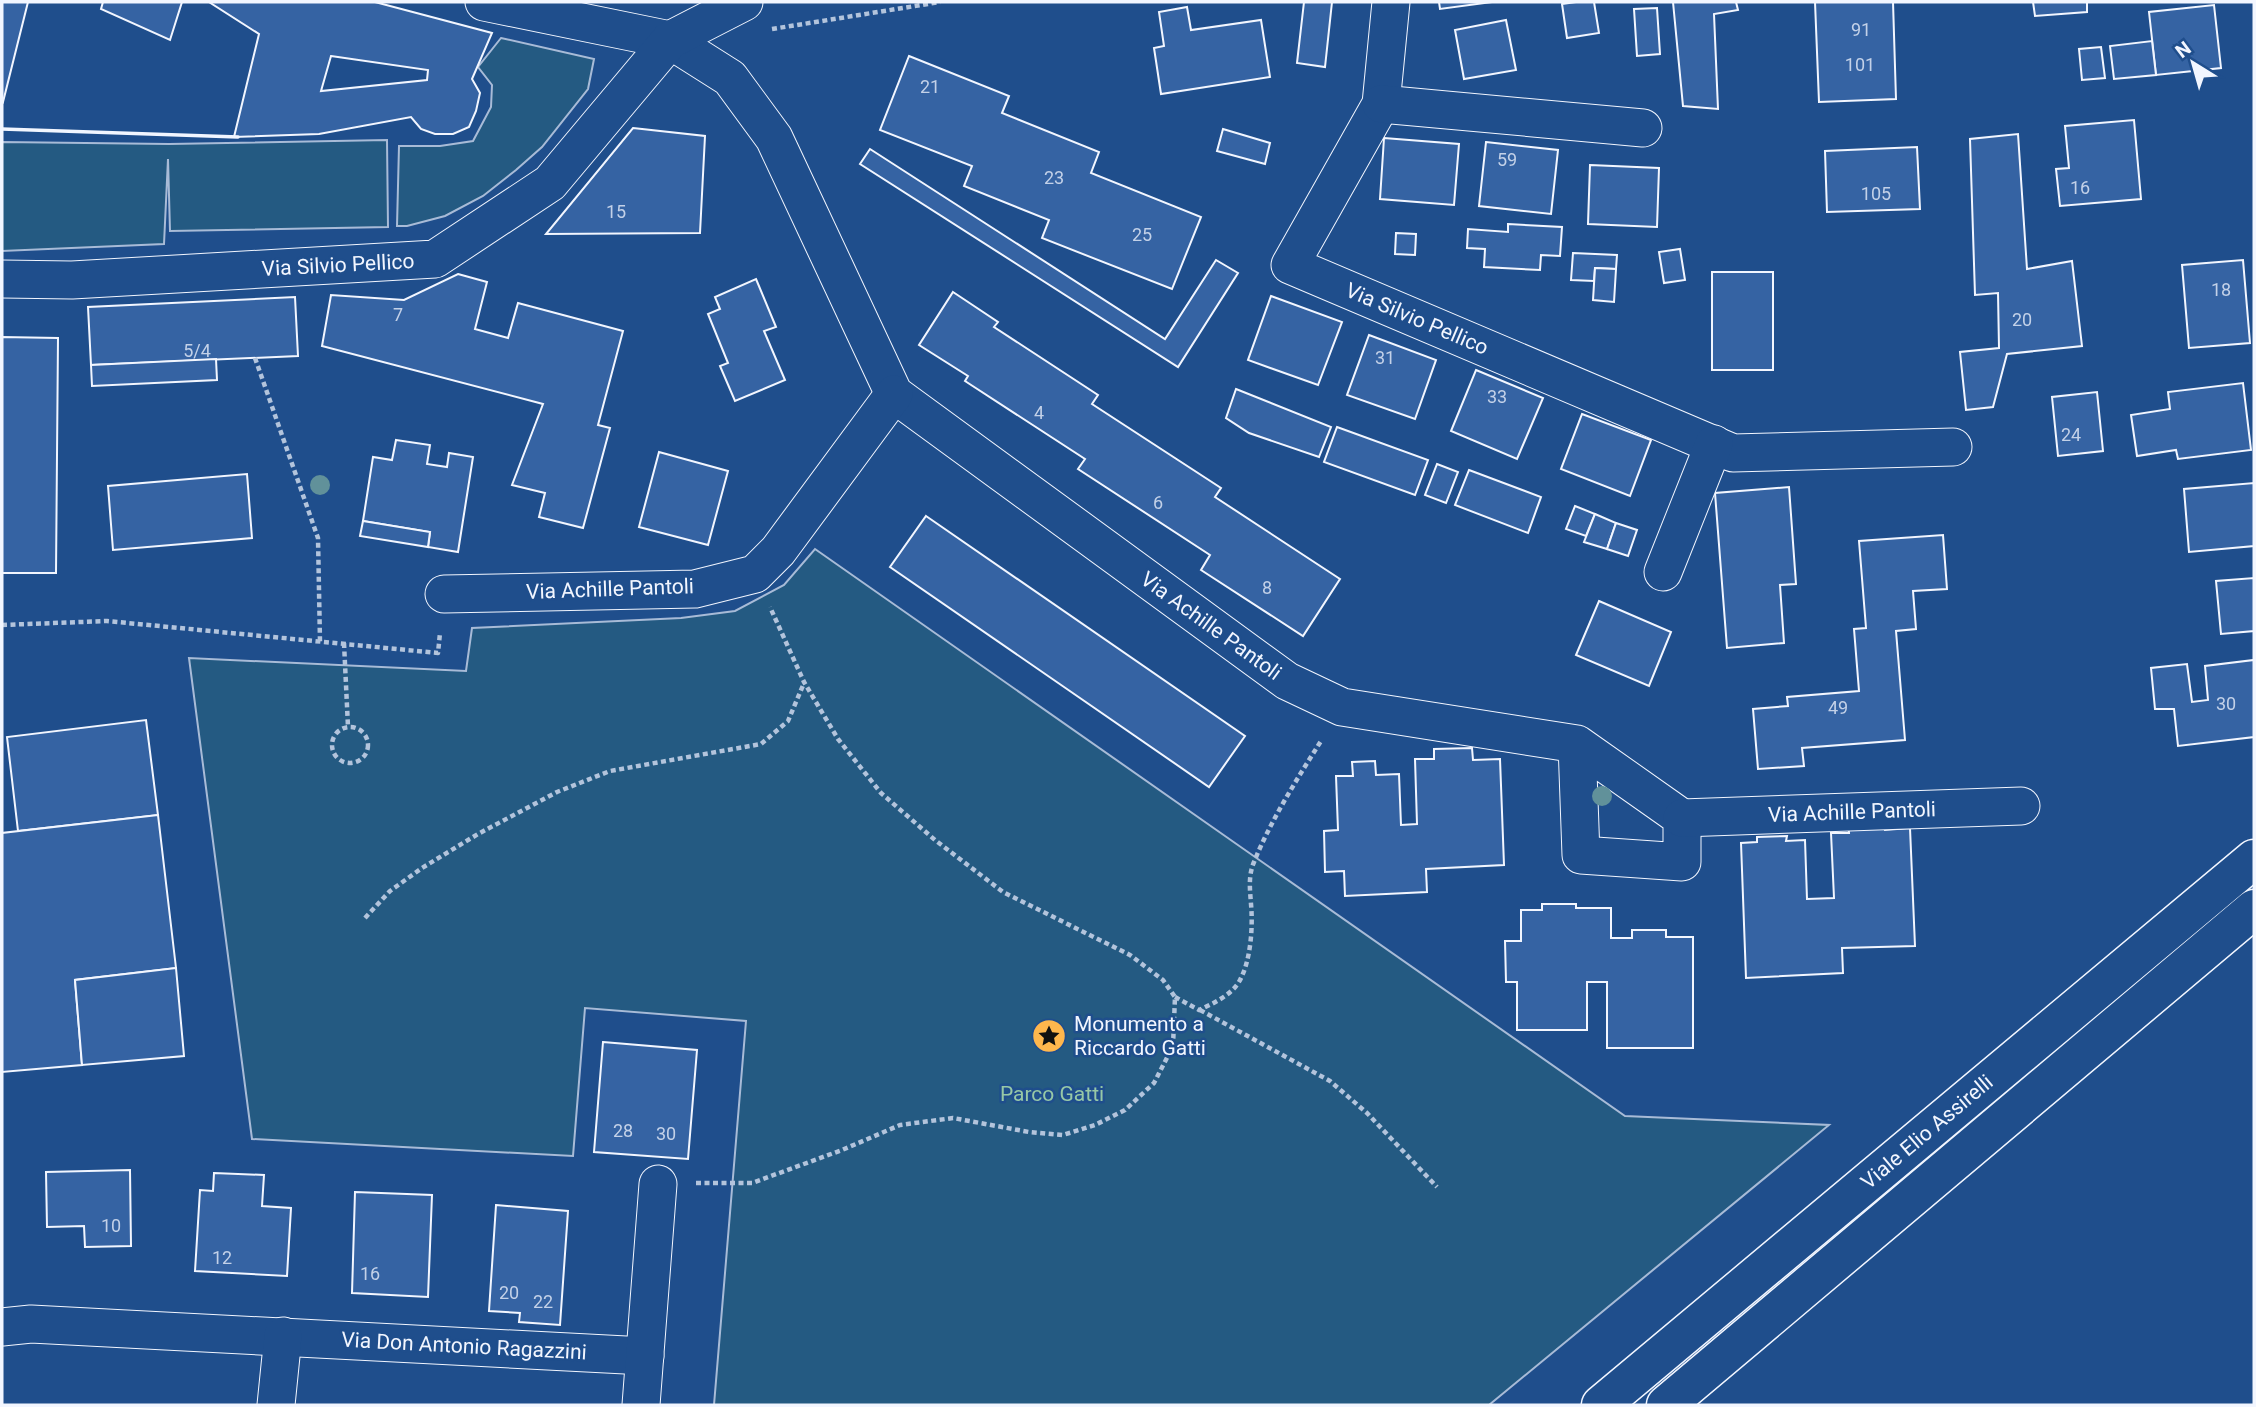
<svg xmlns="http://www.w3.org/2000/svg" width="2256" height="1407" viewBox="0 0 2256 1407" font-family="Roboto,sans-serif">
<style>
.green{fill:#245a82;stroke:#a8bbd7;stroke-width:2}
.building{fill:#3563a3;stroke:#f2f6ff;stroke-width:2;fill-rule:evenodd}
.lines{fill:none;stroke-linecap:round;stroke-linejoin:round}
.minor-casing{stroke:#f2f6ff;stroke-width:39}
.primary-casing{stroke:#f2f6ff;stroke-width:41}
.path{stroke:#b3c4dc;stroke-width:4.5;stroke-dasharray:5 3.5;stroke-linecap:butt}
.minor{stroke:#1f4e8c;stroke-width:37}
.primary{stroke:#1f4e8c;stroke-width:38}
.wall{stroke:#f2f6ff;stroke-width:3.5}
.tree{fill:#61919a}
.labels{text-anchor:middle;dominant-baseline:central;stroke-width:5;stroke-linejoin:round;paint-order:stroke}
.number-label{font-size:18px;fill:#c3d1e8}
.street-label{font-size:21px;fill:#f2f6ff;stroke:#1f4e8c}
.poi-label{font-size:21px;fill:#f2f6ff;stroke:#1f4e8c;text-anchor:start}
.park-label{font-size:21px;fill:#97c8a6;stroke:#1f4e8c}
</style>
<rect width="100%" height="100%" fill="#1f4e8c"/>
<!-- green -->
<g class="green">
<path d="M501,38L594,59L588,89L542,147L516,170L483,196L445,216L407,226H397L399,146H440L473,141L491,107L492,85L478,67Z"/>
<path d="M387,140L388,227L170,231L168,159L164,244L2,251V142L169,144Z"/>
<path d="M815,549L1625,1116L1829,1125L1489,1405H714L746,1021L585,1008L573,1156L252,1139L189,658L466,671L472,628L681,618L735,611L784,585Z"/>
</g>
<!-- building -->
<g class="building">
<path d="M2,2H28L3,102L2,101Z"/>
<path d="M103,2H182L170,40L101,9Z"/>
<path d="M209,2H375L492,33L472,79L480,93L476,111L469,127L453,134H435L421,129L411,117L319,134L234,137L259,34ZM331,56L428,70L427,80L321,91Z"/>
<path d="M1304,2H1332L1325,67L1297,63Z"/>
<path d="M1439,2H1492L1440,9Z"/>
<path d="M1576,2H1594L1599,33L1567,38L1562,4Z"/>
<path d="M1673,2H1736L1738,10L1714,14L1718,109L1683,106Z"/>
<path d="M1815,2H1893L1896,99L1819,102Z"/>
<path d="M2033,2H2087V12L2035,16Z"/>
<path d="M2214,5L2221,68L2156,75L2149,12Z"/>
<path d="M1187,7L1191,30L1261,20L1270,77L1161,94L1154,48L1164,46L1159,12Z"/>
<path d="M1657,8L1660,54L1637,56L1634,9Z"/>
<path d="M1506,20L1516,70L1464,79L1455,30Z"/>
<path d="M2152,41L2156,75L2114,79L2110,46Z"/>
<path d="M2101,47L2105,78L2082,80L2079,49Z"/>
<path d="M909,56L1009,96L1002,113L1099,152L1091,173L1201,217L1172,289L1042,238L1049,220L964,186L972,166L880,130Z"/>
<path d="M2134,120L2141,199L2060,206L2056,169L2069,168L2065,126Z"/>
<path d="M633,128L705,136L700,233L546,234Z"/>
<path d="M1223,129L1270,143L1265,164L1217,151Z"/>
<path d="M2018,134L2027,269L2072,261L2082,346L2007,354L1993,407L1966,410L1960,352L1999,348L1998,293L1975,295L1970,139Z"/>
<path d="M1384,138L1459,144L1454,205L1380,199Z"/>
<path d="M1486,142L1558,150L1551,214L1479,206Z"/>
<path d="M1917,147L1920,209L1827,212L1825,151Z"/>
<path d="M870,149L1165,339L1216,260L1238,273L1178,367L860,164Z"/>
<path d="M1590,165L1659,168L1657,227L1588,224Z"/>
<path d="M1508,224L1562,227L1560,256L1541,255L1540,270L1484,267L1485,249L1467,248L1468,229L1508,232Z"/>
<path d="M1396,233L1416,234L1415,255L1395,254Z"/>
<path d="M1680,249L1685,280L1664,283L1659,252Z"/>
<path d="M1573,253L1617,255L1616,269L1595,268L1594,281L1571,280Z"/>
<path d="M2243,260L2250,343L2189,348L2182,265Z"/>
<path d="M1595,268L1616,269L1614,302L1593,300Z"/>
<rect x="1712" y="272" width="61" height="98"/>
<path d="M458,274L487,282L475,329L508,338L518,303L623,331L598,425L610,428L583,528L539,517L545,493L512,485L543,404L322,346L331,295L404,300Z"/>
<path d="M756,279L776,327L764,331L785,380L735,401L720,366L728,363L708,314L720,309L715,297Z"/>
<path d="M953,292L998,322L994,327L1098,395L1092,404L1221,488L1215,497L1340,579L1303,636L1201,570L1210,555L1078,469L1085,459L965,381L968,376L919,345Z"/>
<path d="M1271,296L1342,322L1318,385L1248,360Z"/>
<path d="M295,297L298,356L91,365L88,307Z"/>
<path d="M1369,335L1436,360L1415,419L1347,395Z"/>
<path d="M2,337L58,338L56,573H2Z"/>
<path d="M216,359L217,380L92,386L91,365Z"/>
<path d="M1476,370L1543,398L1517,459L1451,431Z"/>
<path d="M2243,383L2251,450L2178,459L2176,450L2137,456L2131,415L2170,409L2168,392Z"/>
<path d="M1236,389L1331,427L1319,457L1249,433L1226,418Z"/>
<path d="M2097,392L2103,451L2058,456L2052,397Z"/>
<path d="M1582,414L1651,440L1630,496L1561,469Z"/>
<path d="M1337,427L1428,460L1415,495L1324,462Z"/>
<path d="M396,440L430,445L427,464L447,467L449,453L473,457L458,552L428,547L430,532L363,521L373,457L392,460Z"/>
<path d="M659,452L728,471L708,545L639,527Z"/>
<path d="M1437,464L1458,472L1446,503L1425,495Z"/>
<path d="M1469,470L1541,497L1528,533L1455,505Z"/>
<path d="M247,474L252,538L113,550L108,486Z"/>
<path d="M2254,483V546L2189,552L2184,489Z"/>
<path d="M1789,487L1796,584L1780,585L1784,643L1727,648L1715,493Z"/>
<path d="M1575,506L1595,514L1586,536L1566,529Z"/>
<path d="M1595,514L1616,523L1607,549L1584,542Z"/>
<path d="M926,516L1245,736L1209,787L890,567Z"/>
<path d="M363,521L430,532L428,547L360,536Z"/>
<path d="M1616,523L1637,530L1628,556L1607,549Z"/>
<path d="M1943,535L1947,589L1913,591L1916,629L1896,631L1905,740L1802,748L1804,766L1758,769L1753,709L1788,706L1787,697L1859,691L1854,629L1866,628L1859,541Z"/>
<path d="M2254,578V631L2221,634L2216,581Z"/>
<path d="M1599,601L1671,632L1649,686L1576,655Z"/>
<path d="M2254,660V737L2178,746L2174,709H2155L2151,668L2187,664L2192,702L2208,700L2205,666Z"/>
<path d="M146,720L158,815L18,831L7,737Z"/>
<path d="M1472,748L1473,760L1500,759L1504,865L1426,869L1427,892L1345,896L1344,871L1325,872L1324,831L1338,830L1336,776H1353L1352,762L1375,761L1376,775L1399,774L1401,825L1417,824L1415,759H1434V749Z"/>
<path d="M158,815L176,968L75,980L82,1065L2,1072V833Z"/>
<path d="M1884,819L1885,830L1910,828L1915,946L1842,948L1843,973L1746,978L1741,843L1757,842V837L1787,836L1786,841L1805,840L1807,899L1834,898L1831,833H1849L1848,821Z"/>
<path d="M1542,904H1576V908H1611V938H1632V930H1666V937H1693V1048H1607V982H1587V1030H1517V982H1506L1505,941H1521V910H1542Z"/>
<path d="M176,968L184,1056L82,1065L75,980Z"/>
<path d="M603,1042L697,1050L688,1159L594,1152Z"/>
<path d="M130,1170L131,1246L85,1247L84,1226L47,1227L46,1172Z"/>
<path d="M214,1173L264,1175L262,1206L291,1208L287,1276L195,1271L200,1190L213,1191Z"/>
<path d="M355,1192L432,1195L428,1297L352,1293Z"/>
<path d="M496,1205L568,1211L560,1325L519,1322L520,1313L489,1311Z"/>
</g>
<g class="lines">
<!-- minor casing -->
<g class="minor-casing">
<g id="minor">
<path d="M484,2L670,40L730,78L774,138L894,394L1287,681L1342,707L1577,744L1682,818V862L1581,855L1577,744"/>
<path d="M1391,2L1381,104L1290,265L1733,453L1953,447"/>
<path d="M1381,104L1643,128"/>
<path d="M2,279L72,280L435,259L550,183L670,40L744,2"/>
<path d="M1663,572L1714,444"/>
<path d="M444,594L695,589L755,574L778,551L894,394"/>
<path d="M1682,818L2021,806"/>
<path d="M2,1327L31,1324L645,1356"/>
<path d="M276,1405L283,1336"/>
<path d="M641,1405L658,1184"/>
</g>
</g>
<!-- primary casing -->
<g class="primary-casing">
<g id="primary">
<path d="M1601,1405L2254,859"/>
<path d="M1666,1405L2254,909"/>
</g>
</g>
<!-- path -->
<g class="path">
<path d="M772,29L940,2"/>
<path d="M255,358L318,538L320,642"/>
<path d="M2,625L107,621L438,653L440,633"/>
<path d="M344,643L348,727"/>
<circle cx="350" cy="745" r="18"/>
<path d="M365,918L390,891L422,868L478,834L557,792L610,771L761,744L788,721L804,683"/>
<path d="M1175,997L1199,1010C1214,1003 1234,994 1241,978C1251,958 1253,926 1251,904C1250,890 1248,876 1254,862C1271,820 1297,779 1321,741"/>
<path d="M1200,1010L1330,1081L1367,1113L1437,1187"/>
<path d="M696,1183H752L842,1150L900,1125L953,1118L1029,1132L1063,1135L1095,1125L1125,1110L1154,1083L1173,1046L1175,997L1163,980L1130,955L1003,892L935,840L881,793L838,739L804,682L770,607"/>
</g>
<!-- minor -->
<use href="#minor" class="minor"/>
<!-- primary -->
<use href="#primary" class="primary"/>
<!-- wall -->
<path class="wall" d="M2,129L238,137"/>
</g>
<!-- trees -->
<g class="tree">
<circle cx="320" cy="485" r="10"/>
<circle cx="1602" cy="796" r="10"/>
</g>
<!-- icons -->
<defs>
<g id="sight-disc" transform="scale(1.75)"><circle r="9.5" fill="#ffb74d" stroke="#1f4e8c"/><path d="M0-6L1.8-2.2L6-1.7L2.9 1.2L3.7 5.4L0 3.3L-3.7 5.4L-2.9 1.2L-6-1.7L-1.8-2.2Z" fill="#111"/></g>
</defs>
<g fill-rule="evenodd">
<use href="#sight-disc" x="1049" y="1036"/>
</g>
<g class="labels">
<!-- number labels -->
<g class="number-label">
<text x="1861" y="29">91</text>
<text x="1860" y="64">101</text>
<text x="930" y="86">21</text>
<text x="1507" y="159">59</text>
<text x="1054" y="177">23</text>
<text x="2080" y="187">16</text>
<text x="1876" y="193">105</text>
<text x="616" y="211">15</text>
<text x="1142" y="234">25</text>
<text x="2221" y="289">18</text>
<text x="398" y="314">7</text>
<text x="2022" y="319">20</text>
<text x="197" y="350">5/4</text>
<text x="1385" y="357">31</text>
<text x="1497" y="396">33</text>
<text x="1039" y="412">4</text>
<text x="2071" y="434">24</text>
<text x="1158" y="502">6</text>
<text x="1267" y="587">8</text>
<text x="2226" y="703">30</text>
<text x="1838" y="707">49</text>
<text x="623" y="1130">28</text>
<text x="666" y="1133">30</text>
<text x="111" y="1225">10</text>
<text x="222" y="1257">12</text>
<text x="370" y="1273">16</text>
<text x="509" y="1292">20</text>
<text x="543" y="1301">22</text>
</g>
<!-- street labels -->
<g class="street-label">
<text transform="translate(338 265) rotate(-3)">Via Silvio Pellico</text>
<text transform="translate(1417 319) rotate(23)">Via Silvio Pellico</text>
<text transform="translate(610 589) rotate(-2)">Via Achille Pantoli</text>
<text transform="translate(1211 626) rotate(36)">Via Achille Pantoli</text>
<text transform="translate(1852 812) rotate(-2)">Via Achille Pantoli</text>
<text transform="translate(1927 1132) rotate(-40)">Viale Elio Assirelli</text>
<text transform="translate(464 1346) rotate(3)">Via Don Antonio Ragazzini</text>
</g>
<!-- poi labels -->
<g class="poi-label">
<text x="1074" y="1024">Monumento a<tspan x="1074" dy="24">Riccardo Gatti</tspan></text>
</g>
<!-- park labels -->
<g class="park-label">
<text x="1052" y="1094">Parco Gatti</text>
</g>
</g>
<!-- border -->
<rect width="2256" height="1407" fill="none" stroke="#f2f6ff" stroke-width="7"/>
<!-- north arrow -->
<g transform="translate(2193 63) rotate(323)" stroke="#1f4e8c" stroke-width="5" paint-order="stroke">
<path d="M0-5L12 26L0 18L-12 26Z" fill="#f2f6ff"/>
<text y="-10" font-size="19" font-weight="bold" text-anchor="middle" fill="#f2f6ff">N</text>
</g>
</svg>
